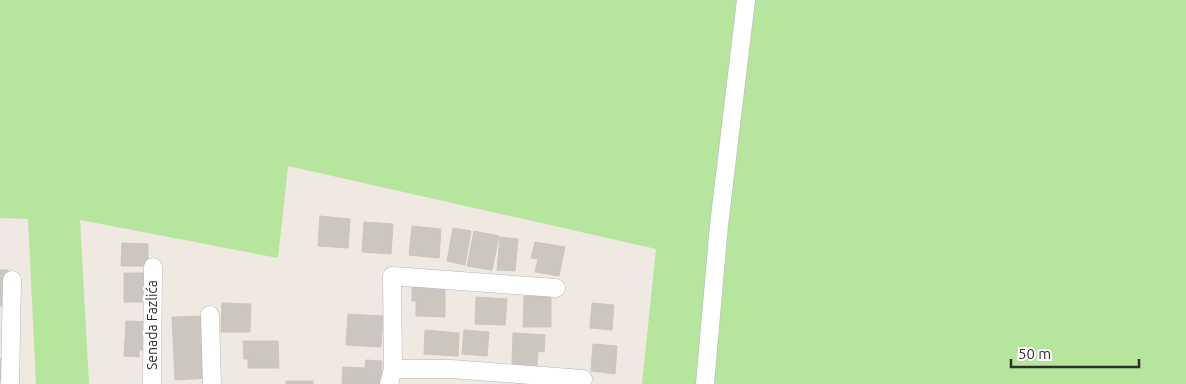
<svg xmlns="http://www.w3.org/2000/svg" width="1186" height="384" viewBox="0 0 1186 384" font-family="Ubuntu,sans-serif">
<style>
.green{fill:#b6e59e}
.building{fill:#cbc7bf;stroke:#cbc5ba}
.lines{fill:none;stroke-linecap:round;stroke-linejoin:round}
.minor-casing{stroke:#b4b7c1;stroke-width:19}
.minor{stroke:#fff;stroke-width:18}
.labels{text-anchor:middle;dominant-baseline:central;stroke-width:5;stroke-linejoin:round;paint-order:stroke}
.street-label{font-size:14px;fill:#2e2e2e;stroke:#fff}
</style>
<rect width="100%" height="100%" fill="#efe9e1"/>
<!-- green -->
<path class="green" d="M0,0H1186V384H642L656,249L288,166L278,258L80,220L89,384H36L28,219L0,218Z"/>
<!-- building -->
<g class="building">
<path d="M320,216L350,219L348,248L318,246Z"/>
<path d="M364,222L393,224L391,254L362,252Z"/>
<path d="M412,226L441,229L439,258L409,255Z"/>
<path d="M453,228L471,231L465,265L447,261Z"/>
<path d="M474,231L499,236L492,270L467,266Z"/>
<path d="M500,237L518,239L515,271L497,270Z"/>
<path d="M535,242L565,247L559,276L535,272L538,259L531,258Z"/>
<path d="M122,243L148,244V266H121Z"/>
<rect x="0" y="270" width="8" height="36"/>
<path d="M124,273H149L150,302H124Z"/>
<path d="M412,287H445V317L416,316V301H412Z"/>
<path d="M524,296H551V327H523Z"/>
<path d="M476,297L507,299L505,325L475,324Z"/>
<path d="M222,303L251,304L250,332H221Z"/>
<path d="M592,303L614,305L612,330L590,328Z"/>
<path d="M348,314L383,316L381,347L346,345Z"/>
<path d="M205,316L208,378L175,380L172,317Z"/>
<path d="M126,321L149,322L148,350H139V357L124,356Z"/>
<path d="M425,330L459,333L458,356L424,354Z"/>
<path d="M464,330L489,332L487,356L462,354Z"/>
<path d="M513,333L545,335L544,352L538,351L537,366L512,364Z"/>
<path d="M243,341H278L279,368H248V359H244Z"/>
<path d="M593,344L617,346L615,374L591,371Z"/>
<path d="M0,359H2L1,381H0Z"/>
<path d="M366,360L382,361L381,384H342L343,367L365,368Z"/>
<rect x="286" y="381" width="27" height="3"/>
</g>
<g class="lines">
<!-- minor casing -->
<g class="minor-casing">
<g id="minor">
<path d="M210,315L212,384"/>
<path d="M393,369H451L583,379"/>
<path d="M10,384L12,280"/>
<path d="M152,384L153,267"/>
<path d="M389,384L393,369L392,276L556,288"/>
<path d="M705,384L719,225L746,0"/>
</g>
</g>
<!-- minor -->
<use href="#minor" class="minor"/>
</g>
<g class="labels">
<!-- street labels -->
<g class="street-label">
<text transform="translate(152 325) rotate(-90)">Senada Fazlića</text>
</g>
</g>
<!-- scale -->
<path d="M1011 359v8h128v-8" fill="none" stroke="#2e2e2e" stroke-width="2.5"/>
<text x="1018" y="359" font-size="15" fill="#2e2e2e" stroke="#ffffff" stroke-width="4" paint-order="stroke">50 m</text>
</svg>
